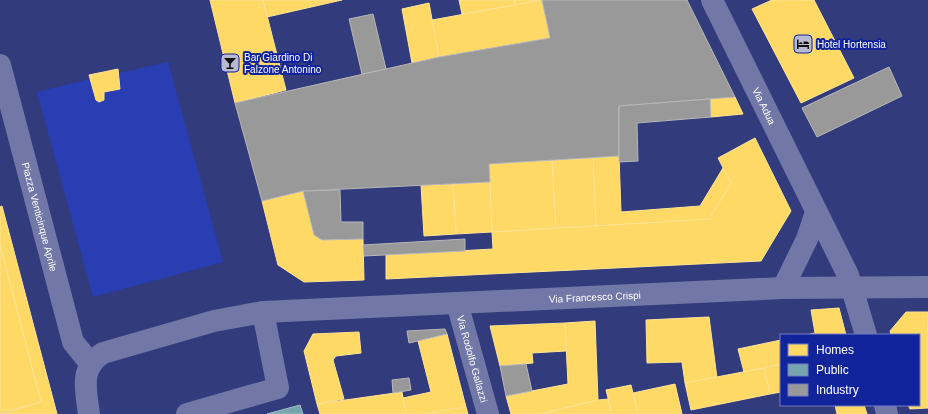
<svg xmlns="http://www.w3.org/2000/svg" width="928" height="414" viewBox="0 0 928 414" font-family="Helvetica,sans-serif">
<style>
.green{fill:#293eb2}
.homes{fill:#ffd966;stroke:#ffe494}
.public{fill:#76a5af;stroke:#9fc0c7}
.industry{fill:#999;stroke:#b8b8b8}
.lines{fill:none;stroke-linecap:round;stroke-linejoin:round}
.minor{stroke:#7177a6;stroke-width:22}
.labels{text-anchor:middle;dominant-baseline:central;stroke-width:4;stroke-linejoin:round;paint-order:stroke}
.poi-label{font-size:10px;fill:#fff;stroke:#12249b;text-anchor:start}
.street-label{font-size:10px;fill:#fff;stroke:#12249b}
</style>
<rect width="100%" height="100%" fill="#323b7c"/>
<!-- green -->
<path class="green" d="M168,62L223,262L93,297L37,92L90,79L94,97L99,102L105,98L104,92L120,89L118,76H120L119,73Z"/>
<!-- homes -->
<g class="homes">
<path d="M210,0H263L286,90L235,103Z"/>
<path d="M263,0H342L267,17Z"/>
<path d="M459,0H514L515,5L462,14Z"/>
<path d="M514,0H539L515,5Z"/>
<path d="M542,0L550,38L439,57L432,20Z"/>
<path d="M772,0H814L854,78L801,103L752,9Z"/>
<path d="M429,3L439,57L412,63L402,9Z"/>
<path d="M118,69L120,89L104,92V100L99,102L96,100L89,75Z"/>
<path d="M735,97L743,114L711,117L710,99Z"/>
<path d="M755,138L791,211L761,261L386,279V255L493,249L492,232L709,219L731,183L718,158Z"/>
<path d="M619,156L621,212L700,206L723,168L731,183L709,219L596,226L593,158Z"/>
<path d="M593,158L596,226L556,228L552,160Z"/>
<path d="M552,160L556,228L492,232L489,164Z"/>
<path d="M490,182L492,232L456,234L453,184Z"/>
<path d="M453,184L456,234L424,236L421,185Z"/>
<path d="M303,191L314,235L322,240L363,239L364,280L304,282L278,265L262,201Z"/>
<path d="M2,206L57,414H0L41,402L0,245V207Z"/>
<path d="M0,245L41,402L0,413Z"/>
<path d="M839,308L846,335H806L815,333L811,310Z"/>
<path d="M906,312H928V408L910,409L908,405H919V335H891L890,331Z"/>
<path d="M709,317L717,378L685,383L682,362L647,363L646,320Z"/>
<path d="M595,321L598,400L541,414H511L506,396L568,384L565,323Z"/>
<path d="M565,323L566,351L532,353L533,363L500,366L490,326Z"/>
<path d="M359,332L361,353L336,356L333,360L344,399L317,404L304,351L313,334Z"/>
<path d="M447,334L466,407L423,414H406L403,398L431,392L418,341Z"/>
<path d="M781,340V364L744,372L738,349Z"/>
<path d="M781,364V392L770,394L764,368Z"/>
<path d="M764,368L770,394L691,410L685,383Z"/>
<path d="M675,384L682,414H638L633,393Z"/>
<path d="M631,385L638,414H612L606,390Z"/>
<path d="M402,392L406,414H320L317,404Z"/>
<path d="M608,399L612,414H541L598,400Z"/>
<path d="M835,405H864L867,414H837Z"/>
<path d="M466,407L468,414H423Z"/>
</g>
<!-- public -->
<path class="public" d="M300,405L303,414H267Z"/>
<!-- industry -->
<g class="industry">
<path d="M542,0H687L735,97L619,106V156L489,164L490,182L303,191L262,201L235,103L439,57L550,38Z"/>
<path d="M373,14L386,69L362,74L349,19Z"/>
<path d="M889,67L902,96L817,137L802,108Z"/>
<path d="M710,99L711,117L637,123L638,161L619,162V106Z"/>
<path d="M340,190L341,222H363V239L322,240L314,235L303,191Z"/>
<path d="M465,239V251L364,256L363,245Z"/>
<path d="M445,329L447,334L409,343L407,331Z"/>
<path d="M526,364L532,391L506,396L500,366Z"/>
<path d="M409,378L411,390L393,393L392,380Z"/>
</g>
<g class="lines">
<!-- minor -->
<g class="minor">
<path id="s1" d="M712,0L848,275L866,335"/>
<path id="s2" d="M0,65L73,342L90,363"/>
<path d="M783,288L807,239L816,212"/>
<path id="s3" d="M457,303L488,414"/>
<path d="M885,405L887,414"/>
<path id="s4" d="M89,414C86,390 79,368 103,353L214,321L263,312L783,288L928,287"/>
<path d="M187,414L278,388L263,312"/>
</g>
</g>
<!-- icons -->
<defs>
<g id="hotel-square" transform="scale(1)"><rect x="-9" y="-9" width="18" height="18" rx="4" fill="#b7bad1" stroke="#12249b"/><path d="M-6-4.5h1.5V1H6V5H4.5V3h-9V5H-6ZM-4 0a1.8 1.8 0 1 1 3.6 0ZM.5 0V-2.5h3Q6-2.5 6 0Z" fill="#111"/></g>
<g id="bar-square" transform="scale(1)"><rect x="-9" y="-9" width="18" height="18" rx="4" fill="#b7bad1" stroke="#12249b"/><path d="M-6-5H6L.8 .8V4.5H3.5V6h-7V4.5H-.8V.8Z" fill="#111"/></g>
</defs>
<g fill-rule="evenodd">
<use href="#hotel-square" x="803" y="44"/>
<use href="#bar-square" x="230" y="63"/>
</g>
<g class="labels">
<!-- poi labels -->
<g class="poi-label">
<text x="817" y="44">Hotel Hortensia</text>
<text x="244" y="57">Bar Giardino Di<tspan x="244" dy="12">Falzone Antonino</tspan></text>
</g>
<!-- street labels -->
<g class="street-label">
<text stroke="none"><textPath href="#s1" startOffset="118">Via Adua</textPath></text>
<text stroke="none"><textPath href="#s2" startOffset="157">Piazza Venticinque Aprile</textPath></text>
<text stroke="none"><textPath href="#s4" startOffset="565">Via Francesco Crispi</textPath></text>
<text stroke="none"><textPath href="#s3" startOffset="58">Via Rodolfo Gallazzi</textPath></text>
</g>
</g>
<!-- legend -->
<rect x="780" y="334" width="140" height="72" fill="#12249b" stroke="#717cc3"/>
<rect x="788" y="344" width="20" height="12" fill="#ffd966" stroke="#717cc3"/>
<text x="816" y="354" font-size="12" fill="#ffffff">Homes</text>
<rect x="788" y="364" width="20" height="12" fill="#76a5af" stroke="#717cc3"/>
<text x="816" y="374" font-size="12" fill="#ffffff">Public</text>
<rect x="788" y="384" width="20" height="12" fill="#999999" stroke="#717cc3"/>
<text x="816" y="394" font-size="12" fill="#ffffff">Industry</text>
</svg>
